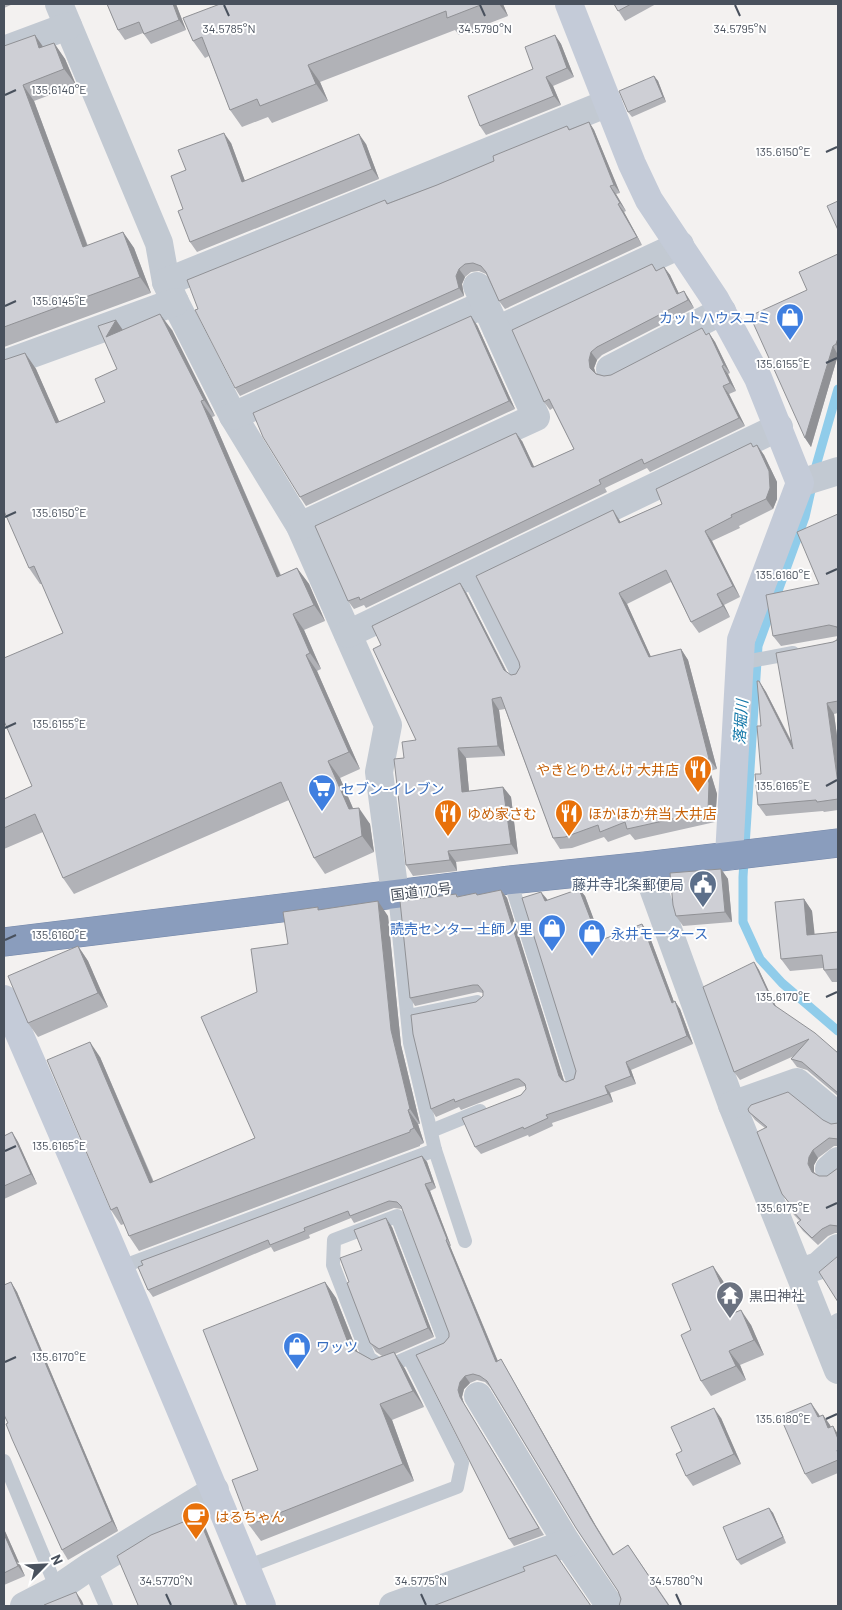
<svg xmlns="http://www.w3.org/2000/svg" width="842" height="1610" viewBox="0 0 842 1610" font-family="Barlow,'Noto Sans JP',sans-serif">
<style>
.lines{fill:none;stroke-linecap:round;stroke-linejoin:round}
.stream{stroke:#90ccea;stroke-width:9}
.highway-casing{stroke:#7588a9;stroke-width:29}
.lane{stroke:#c2c9d2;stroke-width:14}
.street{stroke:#c2c9d2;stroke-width:28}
.secondary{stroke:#c4cbd8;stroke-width:28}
.highway{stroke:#8a9dbd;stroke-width:28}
.wall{fill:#b1b2b7}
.shaded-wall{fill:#909195}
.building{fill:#cecfd5;stroke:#909195}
.ticks{fill:none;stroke:#49515d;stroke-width:2}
.labels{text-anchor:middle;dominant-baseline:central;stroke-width:4;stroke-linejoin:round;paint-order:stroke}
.shop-label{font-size:14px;fill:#366cbe;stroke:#fff;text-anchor:start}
.food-label{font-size:14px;fill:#c56008;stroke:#fff;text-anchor:start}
.service-label{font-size:14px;fill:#4e5e75;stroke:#fff;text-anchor:end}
.street-label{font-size:14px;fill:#49515d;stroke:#fff}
.worship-label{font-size:14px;fill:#5b616d;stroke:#fff;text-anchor:start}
.water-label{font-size:15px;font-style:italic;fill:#1176a8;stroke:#fff}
.ticks-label{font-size:12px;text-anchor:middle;fill:#49515d;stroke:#fff;stroke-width:4;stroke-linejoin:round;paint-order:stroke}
</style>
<rect width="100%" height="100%" fill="#f3f1f0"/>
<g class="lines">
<!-- stream -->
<g class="stream">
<path d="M814,473L838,389"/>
<path d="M812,486L805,517L758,646L743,877V922L760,959L782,983L838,1031"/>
</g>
<!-- highway casing -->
<g class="highway-casing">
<path id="highway" d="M4,942L510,880L645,866L838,843"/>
</g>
<!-- lane -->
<g class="lane">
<path d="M468,576L519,677"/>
<path d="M740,663L793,653"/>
<path d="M510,880L573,1081"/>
<path d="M395,894L410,1043L435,1150L465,1241"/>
<path d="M408,1016L477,1002"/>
<path d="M431,1131L480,1111"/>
<path d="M397,1216L445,1342L384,1368L369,1358L333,1265L334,1240Z"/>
<path d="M121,1267L435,1150"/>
<path d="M822,1330L838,1320"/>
<path d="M4,1461L57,1589"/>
<path d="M89,1567L106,1606"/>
<path d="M246,1567L457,1487L462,1463L410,1359"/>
</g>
<!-- street -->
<g class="street">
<path d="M59,4L159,243L166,282L175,302L233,416L300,526L388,725L379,772L395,894"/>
<path d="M4,50L68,26"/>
<path d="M166,282L608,103"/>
<path d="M497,330L680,245"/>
<path d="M4,364L175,302"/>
<path d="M610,369L722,311"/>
<path d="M233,416L485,304"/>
<path d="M800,483L838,471"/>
<path d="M300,526L536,417L477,286"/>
<path d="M348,634L779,427"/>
<path d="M645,866L732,1105L838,1370"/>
<path d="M732,1105L797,1082L838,1116"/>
<path d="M829,1169L838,1161"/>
<path d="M800,1272L818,1266L838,1248"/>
<path d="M478,1396L567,1543L610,1606"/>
<path d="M24,1606L57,1589L89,1567L215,1490"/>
<path d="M393,1606L567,1543"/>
</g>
<!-- secondary -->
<g class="secondary">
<path d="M569,4L632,164L649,200L715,299L758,378L800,483L741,640L729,856"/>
<path d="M4,999C92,1201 179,1403 262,1606"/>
</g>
<!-- highway -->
<use href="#highway" class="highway"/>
</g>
<!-- wall -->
<g class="wall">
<path d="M4,4H13L4,8Z"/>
<path d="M107,4H176L186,30L151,44L143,33L125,40L118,30Z"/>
<path d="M220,4H503L508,16L459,35L455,30L320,82L328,101L272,123L268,117L242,127L230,110L209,56L205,58L193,41Z"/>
<path d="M614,4H656L625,21Z"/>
<path d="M555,35L561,44L574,77L553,86L561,105L486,135L480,126L533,69Z"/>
<path d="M54,43L65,59L76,85L34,101L88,246L123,232L134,248L151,293L4,347V46L43,47Z"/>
<path d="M654,76L658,81L666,102L632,117L628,112Z"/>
<path d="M589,122L594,130L620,193L616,194L626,211L624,212L642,245L505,309L499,301L486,274L479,271L471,272L465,277L462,284L464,296L240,396L235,388L385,200L388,203L437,185L494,161L567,126L570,129Z"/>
<path d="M231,143L245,181L366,144L379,179L197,252L190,242L183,209L186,170Z"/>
<path d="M838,254V355L811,447L805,438L807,290Z"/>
<path d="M652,264L657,271L664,267L670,275L679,294L684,291L689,299L694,308L602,355L597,360L594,368L596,373L604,376L611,375L709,333L715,342L730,373L728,374L736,391L729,394L745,426L650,472L647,468L605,488L607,492L366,608L364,605L354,609L348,601L522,441L534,467L574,449L553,408L550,410L544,402Z"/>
<path d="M116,320L122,330H172L215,416L212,417L281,575L297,568L309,584L325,621L304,630L321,669L317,671L360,769L340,778L353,808L370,824L374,852L325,874L314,858L289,800L74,894L63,878L43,832L4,849V799L32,786L63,633L42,584H40L29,568L25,353L36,369L59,422L105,402L117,369Z"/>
<path d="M477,325L515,409L306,506L300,497Z"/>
<path d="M757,445L764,455L777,482V499L773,509L739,526L740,528L712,541L740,597L724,605L730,617L699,633L691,622L671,582L627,604L651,657L681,649L688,660L717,769L710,771L717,794L715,822L635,840L630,834L608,842L604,837L572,848L560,849L553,838L505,709L499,710L505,756L466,758L469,791L503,787L511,797L518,854L456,862L457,871L413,876L406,865L404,758L416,740L381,645L460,583L467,594L507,672L511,675L516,674L621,522L662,504Z"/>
<path d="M838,514V713L834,714L838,743V810L824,812L823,811L766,816L758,805L761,774V726L759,681L766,692L792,742L833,642L837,640L838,636L781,646L773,636L819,584Z"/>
<path d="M721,869L728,879L732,922L683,926L676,916Z"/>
<path d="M579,889L585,896L601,940L648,932L674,1002L680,1009L693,1044L631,1070L636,1084L610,1093L613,1102L552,1123L553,1126L529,1137L528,1135L481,1154L475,1147L521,1095L526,1089V1087L525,1086L520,1087L461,1110L459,1107L436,1117L431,1109L476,1002L483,996V993L478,992L415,1006L410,998L456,894L458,896L478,895L501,890L507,898L564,1081L566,1082L574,1079L576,1071L547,899V901Z"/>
<path d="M804,899L812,911L814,934L838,932V982H832L824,970L823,968L790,971L781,959Z"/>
<path d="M320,910L388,916L401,1045L420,1124H418L424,1143L420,1145V1146L139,1251L129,1236L124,1224L121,1225L111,1210L100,1057L154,1182L255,1138L257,992L288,944Z"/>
<path d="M78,946L88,961L108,1007L38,1037L28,1023Z"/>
<path d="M754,962L759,970L776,1007L838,1053V1096L807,1070L797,1067L791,1059L794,1056L740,1080L734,1072Z"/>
<path d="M749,1112L823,1120L831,1124L838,1123V1146H834L818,1158L814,1165V1172L815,1173L819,1176H827L838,1168V1233H835L828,1236L818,1245L803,1231L797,1223L800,1221L794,1215L789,1207L791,1206L782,1194L765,1128L755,1120Z"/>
<path d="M12,1132L18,1142L37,1184L4,1199V1136Z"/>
<path d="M422,1156L427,1162L436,1188L430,1191L451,1246H450L498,1361L501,1359L505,1366L596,1526L614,1555L628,1545L670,1606H619L621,1599L618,1591L576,1528L490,1387L485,1382L477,1380L470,1383L464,1389L462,1397L464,1404L544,1535L514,1546L509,1539L416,1355L444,1343L449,1337V1333L402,1209L394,1208L354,1223L351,1218L309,1235L310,1238L274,1252L271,1247L153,1297L148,1290L138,1267L143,1265L141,1261Z"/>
<path d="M392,1227L434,1337L395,1354L405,1369L424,1407L392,1420L414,1481L261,1541L249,1525L258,1470L325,1282L336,1298L357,1351L372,1360L382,1356L376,1352L370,1343L349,1282L362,1250Z"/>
<path d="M713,1266L723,1281L737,1312L751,1325L764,1355L740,1365L746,1380L711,1396L701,1381L691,1330Z"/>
<path d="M11,1282L17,1292L118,1531L68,1560L62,1550L8,1423Z"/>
<path d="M818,1413L820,1416L823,1415L831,1427L838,1434V1473L812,1484L805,1474Z"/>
<path d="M721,1418L741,1464L693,1486L686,1476L682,1451Z"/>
<path d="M769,1508L773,1513L786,1543L741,1565L737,1560Z"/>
<path d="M4,1529L25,1576L4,1585Z"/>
</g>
<!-- shaded-wall -->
<g class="shaded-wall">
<path d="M173,4H176L186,30L179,20Z"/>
<path d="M499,4H503L508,16Z"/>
<path d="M35,35L46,51L39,48Z"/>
<path d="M555,35L561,44L574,77L567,68Z"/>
<path d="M54,43L65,59L76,85L64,69Z"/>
<path d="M308,65L320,82L328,101L316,84Z"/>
<path d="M654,76L658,81L666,102L663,97Z"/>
<path d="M546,77L553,86L561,105L554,96Z"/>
<path d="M23,85L34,101L94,264L83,247Z"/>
<path d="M589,122L594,130L620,193L614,185Z"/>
<path d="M224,133L231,143L249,192L242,182Z"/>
<path d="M359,134L366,144L379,179L372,169Z"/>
<path d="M610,186L616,194L626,211L620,203Z"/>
<path d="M618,204L624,212L642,245L637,237Z"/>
<path d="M123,232L134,248L151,293L140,277Z"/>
<path d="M664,267L670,275L683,302L677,294Z"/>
<path d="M459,269L465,277L462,284L464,296L459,288L456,276Z"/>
<path d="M684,291L689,299L694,308L688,300Z"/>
<path d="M160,314L172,330L215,416L204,400Z"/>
<path d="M471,316L477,325L515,409L509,401Z"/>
<path d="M116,320L127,336L106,337Z"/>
<path d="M709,333L715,342L730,373L724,365Z"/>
<path d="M838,338V348L836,344Z"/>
<path d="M833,346L838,355L811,447L805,438Z"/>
<path d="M591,352L597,360L594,368L596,376L590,368L589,360Z"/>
<path d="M25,353L36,369L67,439L56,423Z"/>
<path d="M722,366L728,374L736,391L730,383Z"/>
<path d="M723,386L729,394L745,426L739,418Z"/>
<path d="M201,401L212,417L288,593L277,577Z"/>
<path d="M516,433L522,441L538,475L532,467Z"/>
<path d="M757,445L764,455L777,482V499L773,509L766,499Z"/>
<path d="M613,510L620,521L626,534L619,523Z"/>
<path d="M705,531L712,541L740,597L733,586Z"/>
<path d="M297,568L309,584L325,621L314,605Z"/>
<path d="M460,583L467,594L511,681L504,670Z"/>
<path d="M619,593L627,604L656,668L649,657Z"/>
<path d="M717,594L724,605L730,617L723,606Z"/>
<path d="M293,614L304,630L321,669L310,653Z"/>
<path d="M681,649L688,660L717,769L709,759Z"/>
<path d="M306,655L317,671L360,769L349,752Z"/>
<path d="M759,681L766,692L800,759L793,749Z"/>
<path d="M492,699L499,710L505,756L498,746Z"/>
<path d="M827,703L834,714L838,743V784Z"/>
<path d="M458,748L466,758L470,802L462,792Z"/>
<path d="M703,760L710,771L717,794L715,822L708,811Z"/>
<path d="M328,761L340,778L360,825L349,809Z"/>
<path d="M503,787L511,797L518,854L511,844Z"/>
<path d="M359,808L370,824L374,852L362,836Z"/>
<path d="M448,851L456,862L457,871L450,860Z"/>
<path d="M721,869L728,879L732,922L725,912Z"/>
<path d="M579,889L585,896L605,949L599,941Z"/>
<path d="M501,890L507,898L565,1084L559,1076Z"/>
<path d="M541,892L547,899L551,909L545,901Z"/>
<path d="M804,899L812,911L816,946L807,935Z"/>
<path d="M378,901L388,916L401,1045L420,1124L410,1109L391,1030Z"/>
<path d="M642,924L648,932L677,1010L672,1003Z"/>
<path d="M78,946L88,961L108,1007L98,993Z"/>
<path d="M754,962L759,970L779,1013L774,1005Z"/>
<path d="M675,1001L680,1009L693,1044L687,1036Z"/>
<path d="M90,1042L100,1057L160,1198L150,1183Z"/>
<path d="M626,1062L631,1070L636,1084L631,1076Z"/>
<path d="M605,1086L610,1093L613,1102L608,1094Z"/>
<path d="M408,1110L418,1124L424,1143L414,1128Z"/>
<path d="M12,1132L18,1142L37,1184L31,1174Z"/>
<path d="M813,1150L818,1158L814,1165V1172L818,1180L812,1172L808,1164L809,1157Z"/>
<path d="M422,1156L427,1162L436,1188L432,1182Z"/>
<path d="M425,1184L430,1191L451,1246L447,1239Z"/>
<path d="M386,1218L392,1227L434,1337L428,1328Z"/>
<path d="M446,1240L450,1246L501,1369L496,1362Z"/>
<path d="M713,1266L723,1281L744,1328L734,1313Z"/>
<path d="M11,1282L17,1292L118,1531L112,1521Z"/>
<path d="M325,1282L336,1298L361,1361L349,1345Z"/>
<path d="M741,1310L751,1325L764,1355L754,1340Z"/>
<path d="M729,1351L740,1365L746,1380L736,1366Z"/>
<path d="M394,1352L405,1369L424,1407L413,1391Z"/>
<path d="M501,1359L505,1366L596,1526L618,1561L591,1519Z"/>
<path d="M465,1376L470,1383L464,1389L462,1397L464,1404L544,1535L460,1397L458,1390L460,1382Z"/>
<path d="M811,1403L818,1413L825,1427L818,1417Z"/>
<path d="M380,1404L392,1420L414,1481L403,1464Z"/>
<path d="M714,1408L721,1418L741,1464L734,1454Z"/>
<path d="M823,1415L830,1425L835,1438L828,1428Z"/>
<path d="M833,1426L838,1434V1439Z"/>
<path d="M769,1508L773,1513L786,1543L783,1537Z"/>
<path d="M198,1516L204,1524L238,1606H235Z"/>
<path d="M4,1529L25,1576L18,1566L4,1534Z"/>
<path d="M76,1592L82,1601L84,1606H82Z"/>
</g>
<!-- building -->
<g class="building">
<path d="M107,4H173L179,20L144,34L139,22L118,30Z"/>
<path d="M220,4H483L447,18L446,11L308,65L316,84L260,106L257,99L230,110L202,37L193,41L183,18Z"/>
<path d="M614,4H631L618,11Z"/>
<path d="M35,35L39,48L54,43L64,69L23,85L83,247L123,232L140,277L4,327V46Z"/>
<path d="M555,35L567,68L546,77L554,96L480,126L468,96L533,69L525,47Z"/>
<path d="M654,76L663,97L628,112L619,91Z"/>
<path d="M589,122L614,185L610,186L620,203L618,204L637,237L499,301L486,272L481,266L473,263L465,264L459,269L456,276L459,288L235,388L195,310L198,309L187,280L385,200L387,204L437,185L494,161L493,156L567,126L569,130Z"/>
<path d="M224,133L242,182L359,134L372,169L190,242L178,211L183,209L171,176L186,170L178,150Z"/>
<path d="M838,201V230L827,206Z"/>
<path d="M838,254V338L836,344L833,346L805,438L750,316L807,290L799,272Z"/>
<path d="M652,264L656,271L664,267L677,294L684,291L688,300L597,347L591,352L589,360L590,368L596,374L604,376L611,375L702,328L706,335L709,333L724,365L722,366L730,383L723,386L739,418L644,464L642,459L599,480L601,484L360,600L359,597L348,601L315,526L516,433L532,467H534L574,449L549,399L544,402L512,330Z"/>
<path d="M160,314L204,400L201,401L277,577L297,568L314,605L293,614L310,653L306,655L349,752L328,761L349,809L359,808L362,836L314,858L281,782L63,878L35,814L4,828V799L32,786L4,721V658L63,633L34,566L29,568L4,511V360L25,353L56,423L105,402L95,379L117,369L98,326L116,320L106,337Z"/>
<path d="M471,316L509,401L300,497L263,437L253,413Z"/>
<path d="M751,443L753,447L757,445L769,471L770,488L766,499L731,515L732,517L705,531L733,586L717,594L723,606L691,622L666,570L619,593L649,657L681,649L709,759L703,760L709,783L708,811L627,829L625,822L600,832L598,825L565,837L553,838L501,697L492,699L498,746L458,748L462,792L503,787L511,844L448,851L450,860L406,865L394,759L404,758L402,742L416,740L373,649L381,645L372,626L460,583L504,670L511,675L516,674L520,667L519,662L476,576L613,510L619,523L662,504L656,489Z"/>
<path d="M838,514V630L837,627L829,625L773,636L766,595L819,584L797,532Z"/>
<path d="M838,635V701L827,703L838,784V799L817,802L816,800L758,805L755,774H761L757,726H761L757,681H759L793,749L776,653L833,642L837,640Z"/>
<path d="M721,869L725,912L676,916L673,905L670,873Z"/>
<path d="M579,889L599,941L642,924L672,1003L675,1001L687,1036L626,1062L631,1076L605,1086L608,1094L546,1115L548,1118L524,1129L523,1127L475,1147L462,1118L521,1095L526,1089L525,1084L519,1079H515L455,1102L454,1099L431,1109L413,1034L411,1015L476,1002L483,996V991L478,985H473L410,998L400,901L456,894L457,897L476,893L477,895L501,890L559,1076L562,1080L566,1082L574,1079L576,1071L522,898L541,892L545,901Z"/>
<path d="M804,899L807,935L838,932V969L824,970L822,955L781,959L775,902Z"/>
<path d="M378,901L391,1030L410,1109L408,1110L414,1128L410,1130V1132L129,1236L117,1207L111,1210L47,1060L90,1042L150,1183L255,1138L201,1017L257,992L251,949L288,944L283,912L318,907V910Z"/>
<path d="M78,946L98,993L28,1023L8,976Z"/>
<path d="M754,962L774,1005L815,1033L838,1053V1093L802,1062L791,1059L809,1039L734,1072L703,987Z"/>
<path d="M788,1092L823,1120L831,1124L838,1123V1139L829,1138L813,1150L809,1157L808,1164L812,1172L819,1176H827L838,1168V1226L830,1225L822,1229L812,1238L797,1223L801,1220L789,1207L791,1205L782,1194L757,1132L767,1127L749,1112L748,1109L751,1105Z"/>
<path d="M12,1132L31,1174L4,1186V1136Z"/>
<path d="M422,1156L432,1182L425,1184L447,1239L446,1240L496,1362L501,1359L591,1519L613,1555L628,1545L669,1606H619L621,1599L618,1591L576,1528L487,1381L480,1376L473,1374L465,1376L460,1382L458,1390L460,1397L539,1528L509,1539L416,1355L444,1343L449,1337V1333L401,1206L397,1202L389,1201L350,1216L348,1211L304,1228L305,1231L270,1245L268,1240L148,1290L138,1267L143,1265L141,1261Z"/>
<path d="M386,1218L428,1328L379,1349L370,1343L347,1283L349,1282L340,1258L362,1250L354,1230Z"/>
<path d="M838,1256V1302L819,1272Z"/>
<path d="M713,1266L734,1313L741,1310L754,1340L729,1351L736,1366L701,1381L681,1335L691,1330L672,1284Z"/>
<path d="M11,1282L112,1521L62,1550L12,1439L6,1424L8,1423L4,1415V1285Z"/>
<path d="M325,1282L349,1345L352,1349L372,1360L394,1352L413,1391L380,1404L403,1464L249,1525L232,1480L258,1470L203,1330Z"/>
<path d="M811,1403L818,1417L823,1415L828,1428L833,1426L838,1439V1449L837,1450L838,1454V1460L805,1474L780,1416Z"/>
<path d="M714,1408L734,1454L686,1476L676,1454L682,1451L671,1427Z"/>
<path d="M769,1508L783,1537L737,1560L723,1527Z"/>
<path d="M198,1516L235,1606H136L138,1605L117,1556L151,1535Z"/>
<path d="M4,1534L18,1566L4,1573Z"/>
<path d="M556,1555L591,1606H433L525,1571L523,1567Z"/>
<path d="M76,1592L82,1606H45L44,1605Z"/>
</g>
<!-- ticks -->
<path class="ticks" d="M224,5L229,16M480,5L485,16M735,5L740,16M5,95L16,90M826,152L837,147M5,306L16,301M826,363L837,358M5,517L16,512M826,574L837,569M5,728L16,723M826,786L837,780M5,940L16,935M826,997L837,992M5,1151L16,1146M826,1208L837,1203M5,1362L16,1357M826,1419L837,1414M166,1594L171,1605M421,1594L426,1605M676,1594L681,1605"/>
<!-- icons -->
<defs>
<g id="shop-pin" transform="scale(1.4375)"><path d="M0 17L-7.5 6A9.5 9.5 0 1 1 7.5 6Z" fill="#3f7fe0" stroke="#fff"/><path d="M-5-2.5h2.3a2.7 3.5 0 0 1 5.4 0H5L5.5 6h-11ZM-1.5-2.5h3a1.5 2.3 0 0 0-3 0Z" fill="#fff"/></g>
<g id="restaurant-pin" transform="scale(1.4375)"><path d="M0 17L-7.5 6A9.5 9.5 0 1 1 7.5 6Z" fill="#e8710a" stroke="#fff"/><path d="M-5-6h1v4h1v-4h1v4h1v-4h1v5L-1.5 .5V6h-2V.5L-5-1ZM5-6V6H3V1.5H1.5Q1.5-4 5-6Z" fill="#fff"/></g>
<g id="supermarket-pin" transform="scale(1.4375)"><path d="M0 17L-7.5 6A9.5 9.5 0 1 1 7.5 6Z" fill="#3f7fe0" stroke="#fff"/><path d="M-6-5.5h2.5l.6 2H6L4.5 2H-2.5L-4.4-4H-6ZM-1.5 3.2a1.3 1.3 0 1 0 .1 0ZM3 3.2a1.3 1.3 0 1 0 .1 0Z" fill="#fff"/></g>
<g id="civic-pin" transform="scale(1.4375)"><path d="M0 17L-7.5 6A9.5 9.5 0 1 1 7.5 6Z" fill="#5c6f8a" stroke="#fff"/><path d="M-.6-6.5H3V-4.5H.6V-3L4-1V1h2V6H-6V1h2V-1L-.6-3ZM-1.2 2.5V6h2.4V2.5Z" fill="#fff"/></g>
<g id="temple-pin" transform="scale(1.4375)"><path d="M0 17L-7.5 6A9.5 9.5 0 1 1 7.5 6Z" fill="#6b7280" stroke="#fff"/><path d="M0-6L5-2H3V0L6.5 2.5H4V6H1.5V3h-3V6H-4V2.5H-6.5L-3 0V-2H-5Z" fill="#fff"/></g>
<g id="cafe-pin" transform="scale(1.4375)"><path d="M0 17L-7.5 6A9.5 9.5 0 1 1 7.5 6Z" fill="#e8710a" stroke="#fff"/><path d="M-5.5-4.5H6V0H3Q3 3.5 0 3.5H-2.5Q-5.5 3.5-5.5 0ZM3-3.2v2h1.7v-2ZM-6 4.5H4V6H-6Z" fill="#fff"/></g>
</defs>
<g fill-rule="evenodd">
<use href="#shop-pin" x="790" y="317"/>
<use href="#restaurant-pin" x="698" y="769"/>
<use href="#supermarket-pin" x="322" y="788"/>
<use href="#restaurant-pin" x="448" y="813"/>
<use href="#restaurant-pin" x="569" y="813"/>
<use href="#civic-pin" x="703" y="884"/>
<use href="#shop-pin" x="552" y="928"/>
<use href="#shop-pin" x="592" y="933"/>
<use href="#temple-pin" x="730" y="1295"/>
<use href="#shop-pin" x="297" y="1346"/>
<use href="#cafe-pin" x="196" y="1516"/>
</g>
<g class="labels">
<!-- shop labels -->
<g class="shop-label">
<text x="771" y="317" text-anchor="end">カットハウスユミ</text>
<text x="341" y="788">セブン-イレブン</text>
<text x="533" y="928" text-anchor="end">読売センター 土師ノ里</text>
<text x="611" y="933">永井モータース</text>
<text x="316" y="1346">ワッツ</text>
</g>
<!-- food labels -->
<g class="food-label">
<text x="679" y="769" text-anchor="end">やきとりせんけ 大井店</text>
<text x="467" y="813">ゆめ家さむ</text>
<text x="588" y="813">ほかほか弁当 大井店</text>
<text x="215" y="1516">はるちゃん</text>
</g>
<!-- service labels -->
<g class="service-label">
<text x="684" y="884">藤井寺北条郵便局</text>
</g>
<!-- street labels -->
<g class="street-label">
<text transform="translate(421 891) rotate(-7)">国道170号</text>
</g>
<!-- worship labels -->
<g class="worship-label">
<text x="749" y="1295">黒田神社</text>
</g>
<!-- water labels -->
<g class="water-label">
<text transform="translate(740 722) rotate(-86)">落堀川</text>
</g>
</g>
<g class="ticks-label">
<text x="229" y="33">34.5785°N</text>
<text x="485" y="33">34.5790°N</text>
<text x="740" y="33">34.5795°N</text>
<text x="59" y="94">135.6140°E</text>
<text x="783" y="156">135.6150°E</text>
<text x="59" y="305">135.6145°E</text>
<text x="783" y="368">135.6155°E</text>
<text x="59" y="517">135.6150°E</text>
<text x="783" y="579">135.6160°E</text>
<text x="59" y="728">135.6155°E</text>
<text x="783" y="790">135.6165°E</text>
<text x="59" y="939">135.6160°E</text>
<text x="783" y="1001">135.6170°E</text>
<text x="59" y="1150">135.6165°E</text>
<text x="783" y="1212">135.6175°E</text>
<text x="59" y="1361">135.6170°E</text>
<text x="783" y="1423">135.6180°E</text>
<text x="166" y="1585">34.5770°N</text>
<text x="421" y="1585">34.5775°N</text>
<text x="676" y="1585">34.5780°N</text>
</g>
<!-- border -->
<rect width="842" height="1610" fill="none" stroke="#49515d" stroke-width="10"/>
<!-- north arrow -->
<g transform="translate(45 1565) rotate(66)" stroke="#ffffff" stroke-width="4" paint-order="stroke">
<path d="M0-4L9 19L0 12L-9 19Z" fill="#49515d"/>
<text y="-8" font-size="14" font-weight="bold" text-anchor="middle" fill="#49515d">N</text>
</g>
</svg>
